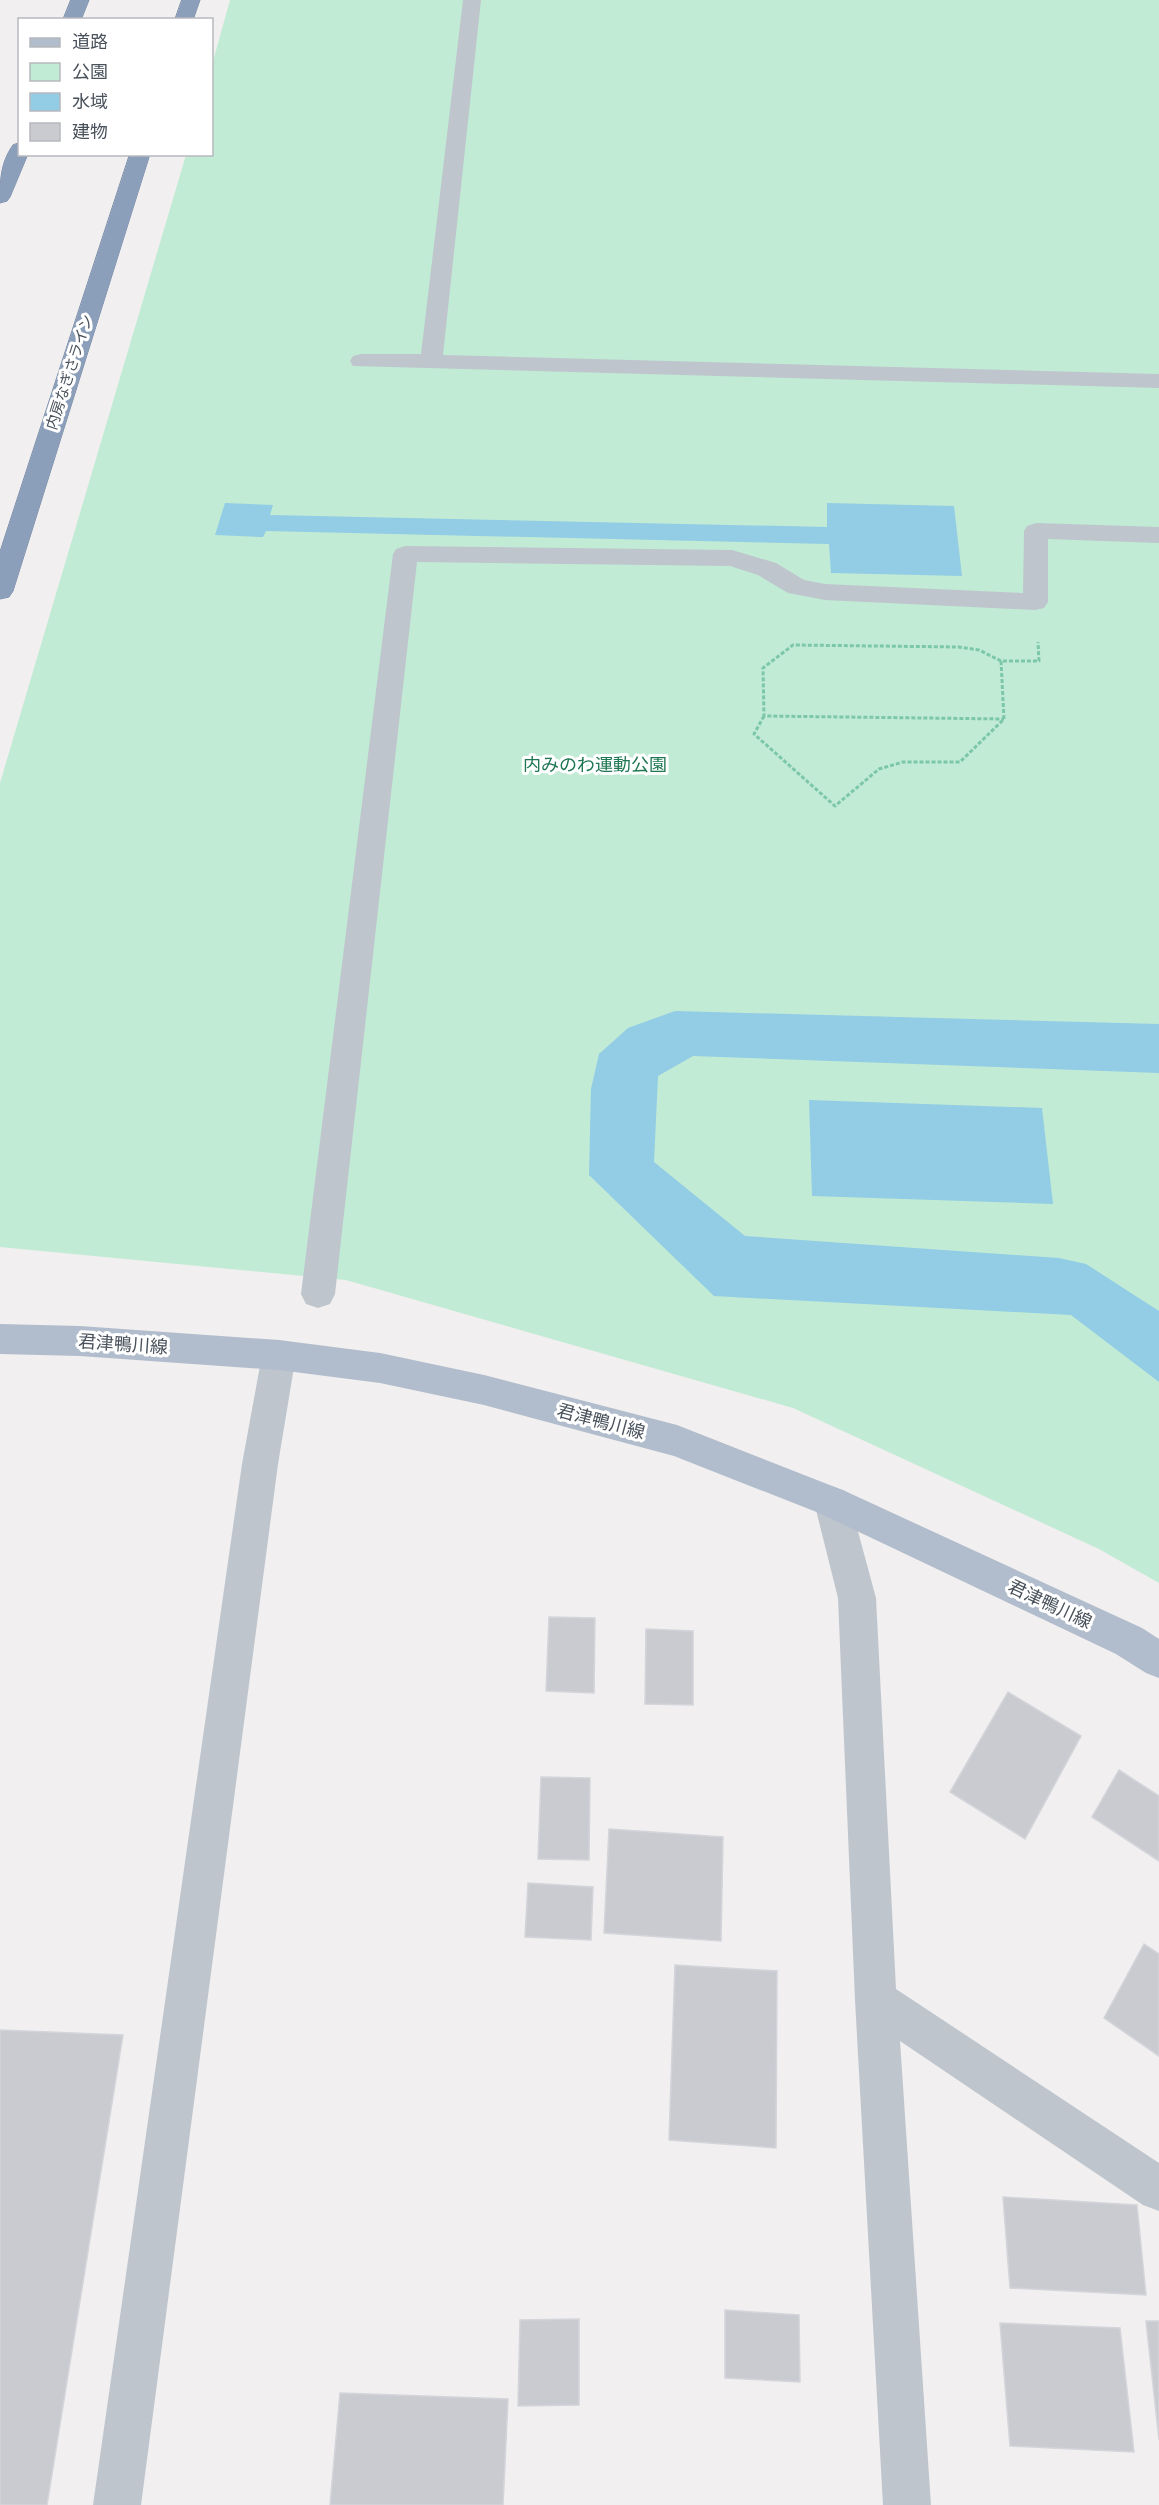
<svg xmlns="http://www.w3.org/2000/svg" width="1159" height="2505" viewBox="0 0 1159 2505" font-family="'Asap Condensed','Noto Sans JP',sans-serif">
<style>
.green{fill:#c1ebd5}
.water{fill:#92cce5}
.building{fill:#c9cbd1;stroke:#d3d5da;stroke-width:1.5}
.lines{fill:none;stroke-linecap:round;stroke-linejoin:round}
.highway-casing{stroke:#7689a6;stroke-width:1}
.path{stroke:#7cc7a8;stroke-width:3;stroke-dasharray:4 2;stroke-linecap:butt}
.minor{fill:#bfc5cd;fill-rule:evenodd}
.major{fill:#b1bccc;fill-rule:evenodd}
.highway{fill:#8b9eba;fill-rule:evenodd}
.labels{text-anchor:middle;dominant-baseline:central;stroke-width:6;stroke-linejoin:round;paint-order:stroke}
.far-street-label{font-size:15px;fill:#49515b;stroke:#fff}
.park-label{font-size:18px;fill:#1e7752;stroke:#fff}
.street-label{font-size:18px;fill:#49515b;stroke:#fff}
</style>
<rect width="100%" height="100%" fill="#f1efef"/>
<!-- green -->
<path class="green" d="M230,0H1159V1583L1099,1549L793,1408L346,1280L0,1247V783L186,155L212,154V65Z"/>
<!-- water -->
<g class="water">
<path d="M225,503L273,505L270,515L827,527V503L954,506L962,576L831,573L829,544L266,531L263,537L215,535Z"/>
<path d="M675,1011L1159,1024V1073L693,1056L658,1076L654,1162L745,1236L1059,1258L1086,1264L1159,1311V1382L1071,1315L714,1296L589,1175L591,1089L599,1054L628,1028Z"/>
<path d="M809,1100L1042,1108L1053,1204L812,1196Z"/>
</g>
<!-- building -->
<g class="building">
<path d="M549,1617L595,1618L594,1693L546,1691Z"/>
<path d="M646,1629L693,1631V1705L645,1704Z"/>
<path d="M1008,1692L1081,1736L1025,1839L950,1792Z"/>
<path d="M1119,1770L1159,1796V1861L1092,1817Z"/>
<path d="M541,1777L590,1778L589,1860L538,1859Z"/>
<path d="M609,1829L723,1837L721,1941L604,1933Z"/>
<path d="M528,1883L593,1887L591,1940L525,1937Z"/>
<path d="M1144,1944L1159,1954V2056L1104,2018Z"/>
<path d="M675,1965L777,1971L776,2148L669,2140Z"/>
<path d="M0,2030L123,2035L47,2505H0Z"/>
<path d="M1003,2197L1137,2205L1146,2295L1010,2288Z"/>
<path d="M725,2310L799,2315L800,2382L725,2378Z"/>
<path d="M579,2319V2405L518,2406L520,2320Z"/>
<path d="M1146,2321H1159V2440Z"/>
<path d="M1000,2323L1120,2328L1134,2452L1010,2446Z"/>
<path d="M340,2393L508,2399L503,2505H330Z"/>
</g>
<g class="lines">
<!-- highway casing -->
<g class="highway-casing">
<g id="highway">
<path d="M71,0H89L81,20H63Z"/>
<path d="M182,0H200L193,20H175Z"/>
<path d="M20,143V154H28L10,197L7,201L0,203C0,182 0,163 13,145Z"/>
<path d="M130,154H150L13,591L9,597L0,599V552Z"/>
</g>
</g>
<!-- path -->
<g class="path">
<path d="M1001,661L979,650L959,647L793,645L763,668L764,716L1004,719"/>
<path d="M764,716L754,734L835,806L879,769L903,762H960L1004,719L1001,661H1039L1038,642"/>
</g>
<!-- minor -->
<g class="minor">
<path d="M463,0H481L443,355L1159,374V388L353,366L350,361L353,356L361,354H421Z"/>
<path d="M1036,523L1159,527V543L1048,539V602L1044,608L1035,610L825,600L788,593L758,575L730,566L417,562L335,1294L330,1304L318,1308L306,1304L301,1294L393,554L396,549L405,546L732,550L776,563L804,580L825,584L1023,593L1024,531L1027,526Z"/>
<path d="M279,1340L291,1345L296,1355L278,1464L141,2505H93L242,1464L262,1355L267,1345Z"/>
<path d="M832,1486L845,1491L850,1502L876,1598L896,1989L1159,2163V2211L1143,2205L900,2041L931,2505H883L855,2000L838,1598L814,1502L819,1491Z"/>
</g>
<!-- major -->
<path class="major" d="M0,1324L80,1326L279,1340L380,1353L484,1375L677,1425L845,1491L1142,1628L1159,1639V1678L1146,1673L1116,1654L819,1513L674,1456L484,1405L380,1383L279,1370L80,1356L0,1354Z"/>
<!-- highway -->
<use href="#highway" class="highway"/>
</g>
<g class="labels">
<!-- far-street labels -->
<g class="far-street-label">
<text transform="translate(69 372) rotate(-72)">内房なぎさライン</text>
</g>
<!-- park labels -->
<g class="park-label">
<text x="595" y="764">内みのわ運動公園</text>
</g>
<!-- street labels -->
<g class="street-label">
<text transform="translate(123 1344) rotate(4)">君津鴨川線</text>
<text transform="translate(601 1421) rotate(15)">君津鴨川線</text>
<text transform="translate(1050 1604) rotate(25)">君津鴨川線</text>
</g>
</g>
<!-- legend -->
<rect x="18" y="18" width="195" height="138" fill="#ffffff" stroke="#b6b9bd" stroke-width="1.5"/>
<rect x="30" y="38" width="30" height="9" fill="#b1bccc" stroke="#b6b9bd" stroke-width="1.5"/>
<text x="72" y="48" font-size="18" fill="#49515b">道路</text>
<rect x="30" y="63" width="30" height="18" fill="#c1ebd5" stroke="#b6b9bd" stroke-width="1.5"/>
<text x="72" y="78" font-size="18" fill="#49515b">公園</text>
<rect x="30" y="93" width="30" height="18" fill="#92cce5" stroke="#b6b9bd" stroke-width="1.5"/>
<text x="72" y="108" font-size="18" fill="#49515b">水域</text>
<rect x="30" y="123" width="30" height="18" fill="#c9cbd1" stroke="#b6b9bd" stroke-width="1.5"/>
<text x="72" y="138" font-size="18" fill="#49515b">建物</text>
</svg>
